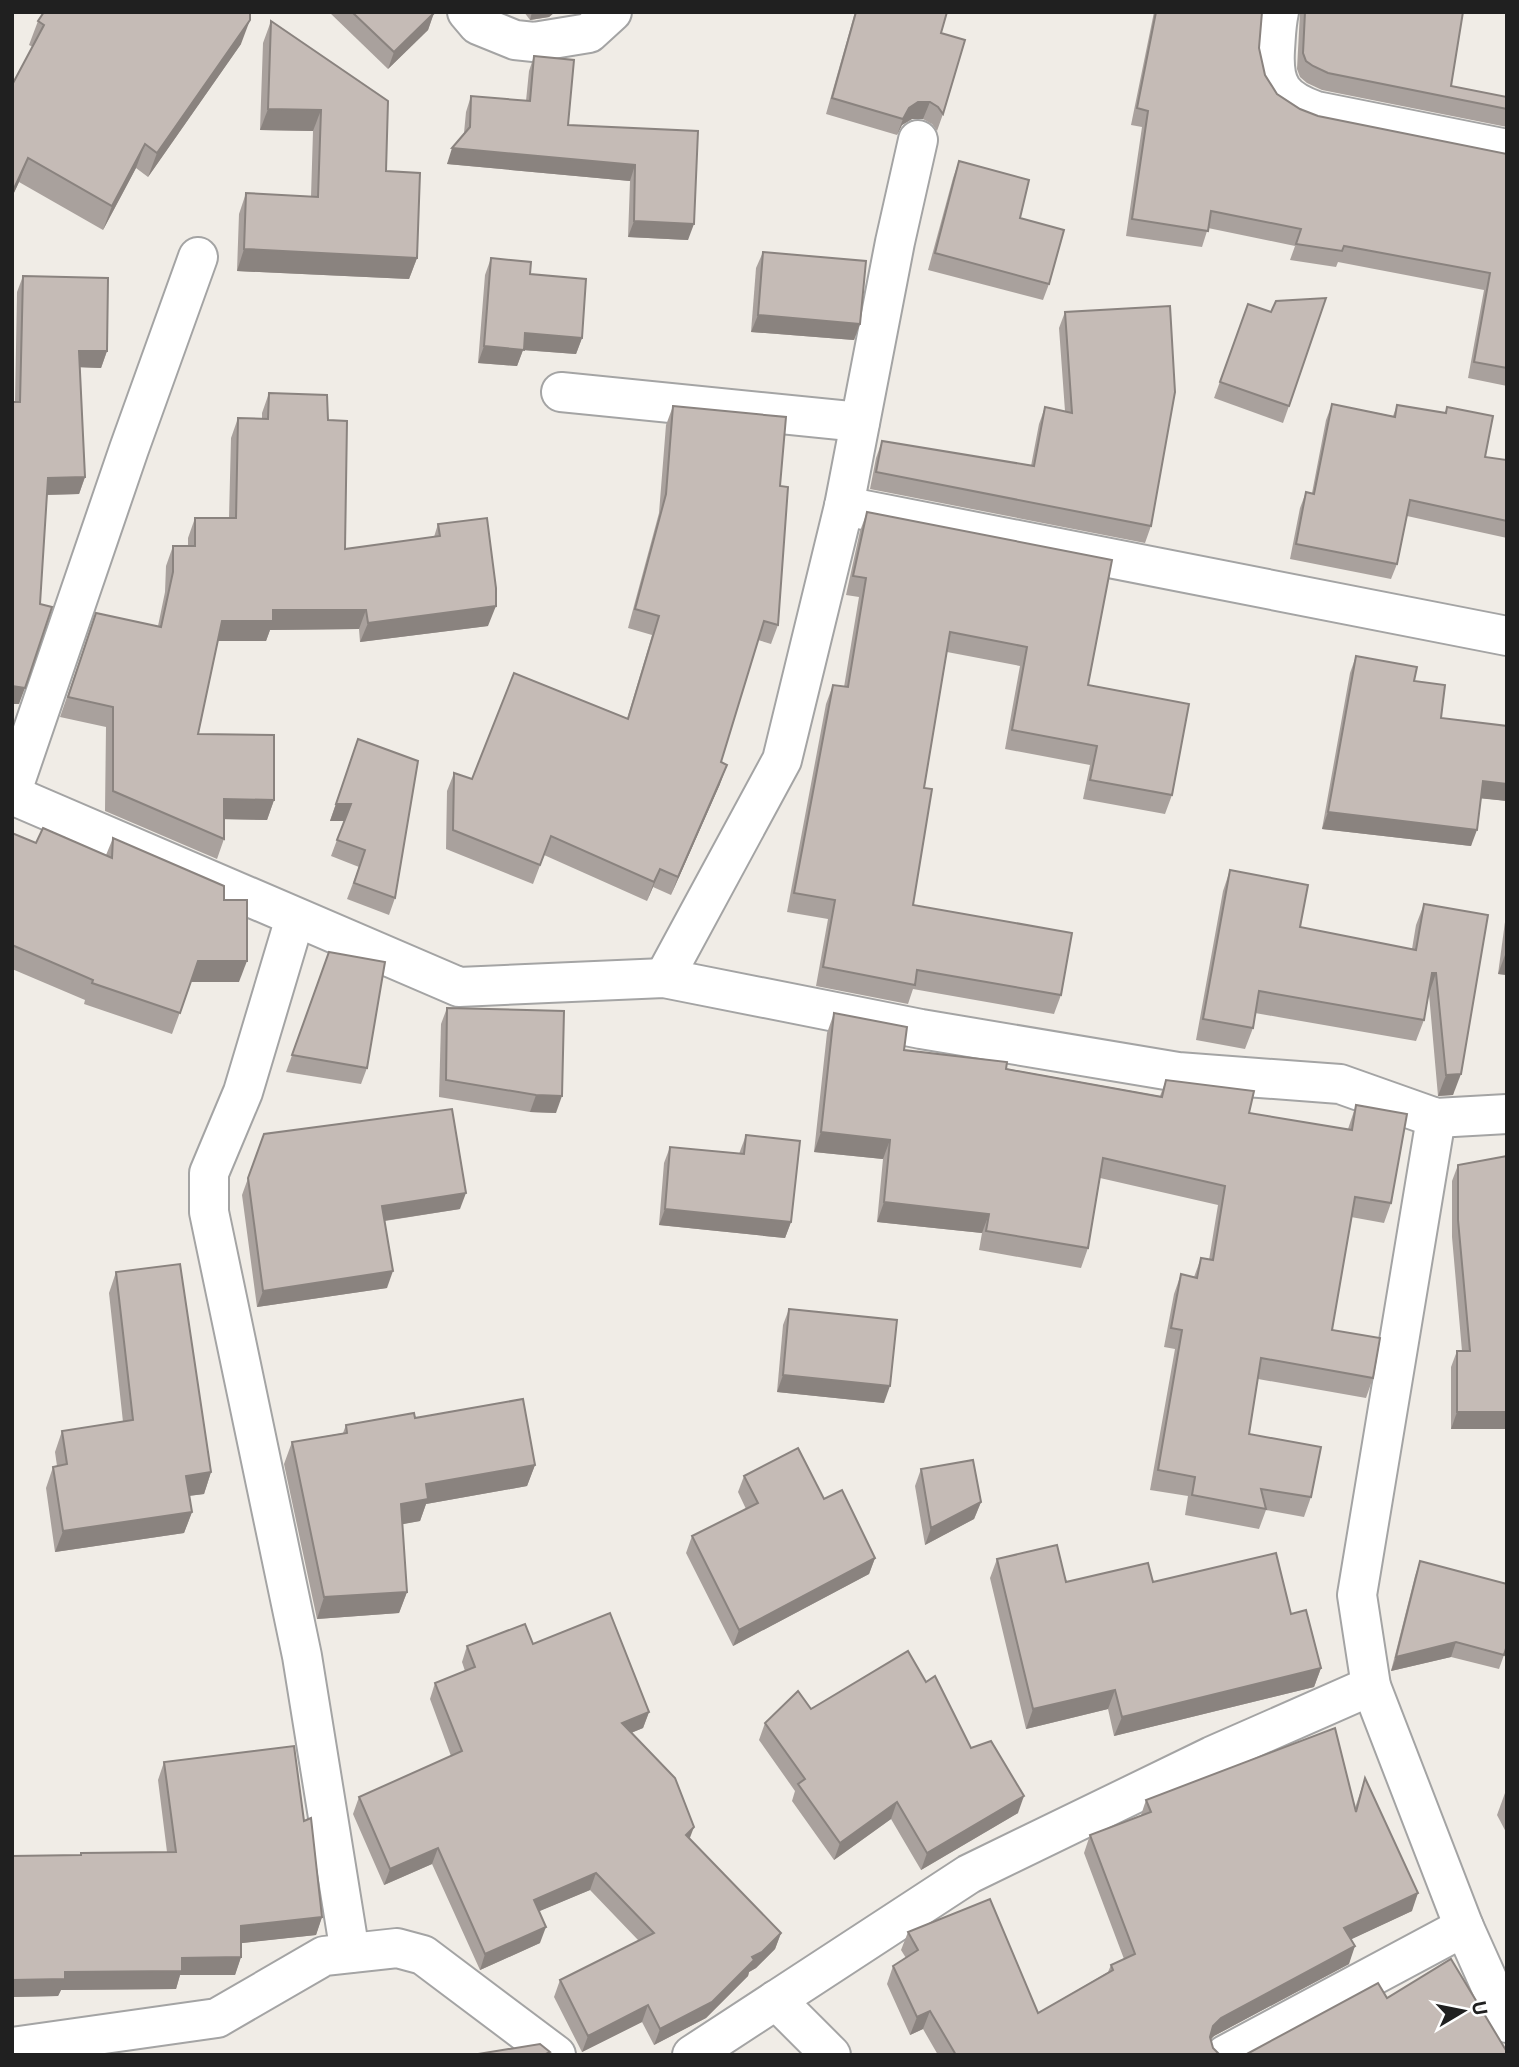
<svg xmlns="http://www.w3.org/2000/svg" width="1519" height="2067" viewBox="0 0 1519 2067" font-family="Inter,sans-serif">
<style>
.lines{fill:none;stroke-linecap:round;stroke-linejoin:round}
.minor-casing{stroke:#a4a4a4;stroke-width:42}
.minor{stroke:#fff;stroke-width:38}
.wall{fill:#a9a19d}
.shaded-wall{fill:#8a837f}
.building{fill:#c5bbb6;stroke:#8a837f;stroke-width:2}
</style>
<rect width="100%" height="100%" fill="#f0ece6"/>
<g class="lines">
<!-- minor casing -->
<g class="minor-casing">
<g id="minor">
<path d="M467,12L478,25L515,40L534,42L589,33L612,12"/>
<path d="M1279,12C1276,25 1276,37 1275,50C1273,86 1282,99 1316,111L1507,149"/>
<path d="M561,392L860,422"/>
<path d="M844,506L1507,636"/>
<path d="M12,791L129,449L198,257"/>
<path d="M12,795L459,987L664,978L921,1029L1178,1072L1340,1084L1436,1118L1507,1114"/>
<path d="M295,918L243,1092L209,1173V1212L302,1656L350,1953"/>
<path d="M664,978L782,760L844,506L895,242L918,140"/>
<path d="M1436,1118L1357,1595L1371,1686L1464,1927L1507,2023"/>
<path d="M776,2000L831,2055"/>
<path d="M12,2047L217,2018L324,1956L397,1948L423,1955L556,2055"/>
<path d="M692,2055L969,1874L1212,1756L1371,1686"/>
<path d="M1225,2055L1464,1927"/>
</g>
</g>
<!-- minor -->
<use href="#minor" class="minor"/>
</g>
<!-- wall -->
<g class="wall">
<path d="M329,12H434L428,30L388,69Z"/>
<path d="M524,12H555L549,17L530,20Z"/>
<path d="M855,12H947L941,33L943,114L937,131L932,124L923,119H912L902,125L897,135L826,114Z"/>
<path d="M1154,12H1262L1259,48L1265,75L1277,94L1300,109L1318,116L1507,154V386L1468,378L1484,290L1338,262L1336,267L1290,260L1295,246L1208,228L1202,247L1126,236L1142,127L1131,125Z"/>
<path d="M1300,12H1463L1451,86L1507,97V127L1322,90L1307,83L1300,77L1297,69Z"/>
<path d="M38,21L241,44L148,177L136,168L103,230L19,182L12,197V85L33,47L29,45Z"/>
<path d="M271,21L386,171L417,258L409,279L237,271L239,214L246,193L311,197L313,131L260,130L263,43Z"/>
<path d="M534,56L568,125L698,131L688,240L628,237L630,181L447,164L464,133L466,112L471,96L526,101L529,71Z"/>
<path d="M959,161L1020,218L1049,284L1043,300L928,270L953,178Z"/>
<path d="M763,252L860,324L854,340L751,332L756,268Z"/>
<path d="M491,258L530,274L582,338L576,354L523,350L517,366L478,363L485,275Z"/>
<path d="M23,276L107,351L101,368L80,367L85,477L79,494L47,495L19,704L15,402L17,292Z"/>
<path d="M1248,304L1289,406L1283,423L1214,398Z"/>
<path d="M1065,312L1151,526L1145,543L870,489L876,458L882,441L1031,466L1039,424L1045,407L1065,411L1059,328Z"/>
<path d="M269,393L328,420L345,549L434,537L438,524L488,626L360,642L359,629L270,630L266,641H218L198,734L274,800L267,820L224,819V839L217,859L105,811L106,727L60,717L96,613L158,626L165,592L166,566L173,546H188V538L195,518H229L231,438L238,418L262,419V413Z"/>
<path d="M1332,404L1393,416L1397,405L1445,413L1447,407L1485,457L1507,460V538L1407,516L1397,564L1391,579L1290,559L1300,508L1306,492L1312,493L1326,420Z"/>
<path d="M673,406L780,486L778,625L771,644L758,640L721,762L720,784L671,895L653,887L647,901L544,855L533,884L446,849L447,791L454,773L472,779L627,719L652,635L628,628L659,513L666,425Z"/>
<path d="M867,512L1088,685L1172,795L1165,814L1083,799L1090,765L1005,749L1020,666L947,652L924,788L913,905L1061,995L1054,1014L913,989L908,1004L816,986L828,919L787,912L826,704L833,685L844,687L859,597L846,595L860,531Z"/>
<path d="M1356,656L1414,681L1441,718L1507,801L1481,798L1471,846L1322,829L1350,673Z"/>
<path d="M358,739L395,898L389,915L347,899L359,867L331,856L344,821H330Z"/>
<path d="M12,833L36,843L106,855L113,838L224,900L239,982H191L172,1034L84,1004L85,1000L12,969Z"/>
<path d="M1230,870L1300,927L1412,949L1416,925L1424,904L1488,915L1453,1095L1438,1096L1429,994L1424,1020L1416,1041L1255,1013L1253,1028L1245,1049L1196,1040L1223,891Z"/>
<path d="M1507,907V975L1498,974Z"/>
<path d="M329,952L367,1068L361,1084L286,1072Z"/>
<path d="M447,1008L556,1113L530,1112L439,1097L441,1024Z"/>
<path d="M834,1013L904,1050L1160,1096L1166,1080L1249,1113L1348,1129L1356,1105L1391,1203L1384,1223L1351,1217L1332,1330L1373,1378L1366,1398L1258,1379L1249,1434L1311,1497L1304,1517L1266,1510L1259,1529L1185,1515L1188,1496L1150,1490L1175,1349L1164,1347L1174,1294L1181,1274L1194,1277L1201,1258L1209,1260L1218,1205L1100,1178L1088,1248L1081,1268L979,1250L982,1233L877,1222L883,1159L814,1152L827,1033Z"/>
<path d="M264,1134L460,1209L385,1221L387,1288L257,1307L242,1195Z"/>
<path d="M746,1135L791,1222L785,1238L659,1225L664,1163L670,1147L739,1154Z"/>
<path d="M1458,1165L1507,1429H1451V1367L1457,1351H1462L1452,1237V1181Z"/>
<path d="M116,1272L211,1472L204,1494L189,1496L192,1512L184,1533L55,1552L46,1488L53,1467L57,1466L55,1452L62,1431L123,1422L109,1293Z"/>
<path d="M789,1309L884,1403L777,1392L783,1325Z"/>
<path d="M415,1418L535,1465L527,1486L426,1504L420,1521L402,1524L407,1592L399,1613L317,1619L284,1464L292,1442L343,1433L346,1425Z"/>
<path d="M921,1469L981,1502L974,1519L925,1545L915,1486Z"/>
<path d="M744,1476L875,1558L869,1574L733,1646L686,1553L692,1536L746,1509L738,1492Z"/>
<path d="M997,1559L1066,1582H1153L1291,1614L1321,1668L1314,1687L1114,1736L1108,1709L1026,1729L990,1578Z"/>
<path d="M1420,1561L1504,1655L1499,1669L1451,1657L1391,1671L1415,1576Z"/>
<path d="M533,1644L649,1712L643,1728L631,1733L690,1839L781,1933L775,1949L756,1968L749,1972L748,1976L706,2018L654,2045L642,2022L582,2052L554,1997L560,1980L639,1941L590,1890L539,1911L540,1943L480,1970L432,1864L384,1885L353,1814L359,1797L451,1756L430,1699L435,1683L465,1671L462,1662L467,1646Z"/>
<path d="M926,1682L971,1748L1018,1813L921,1870L891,1819L834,1860L792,1801L795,1791L759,1740L765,1723L811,1709Z"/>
<path d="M164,1762L304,1821L322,1917L316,1935L241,1943V1957L235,1975H180L176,1989L61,1990L58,1996L12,1997V1856L80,1855L81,1853L167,1852L158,1780Z"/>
<path d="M1365,1778L1412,1911L1351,1939L1349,1964L1214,2036L1210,2040L1213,2048L1220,2055H938L923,2029L910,2035L887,1984L893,1966L906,1958L901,1950L908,1932L1038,2013L1108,1972L1111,1965L1124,1959L1084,1853L1090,1835L1141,1815L1146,1800L1355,1808Z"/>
<path d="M1507,1792V1834L1497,1815L1505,1793Z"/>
</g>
<!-- shaded-wall -->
<g class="shaded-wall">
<path d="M532,12H555L549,17L530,20Z"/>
<path d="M434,13L428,30L388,69L394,52Z"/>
<path d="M250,20L241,44L148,177L157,153Z"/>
<path d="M918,102H930L923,119H912L902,125L897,135L903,119L909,108Z"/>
<path d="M268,109L321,110L313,131L260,130Z"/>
<path d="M145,144L136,168L103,230L112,206Z"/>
<path d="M452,148L635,165L630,181L447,164Z"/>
<path d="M28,158L19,182L12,197V193Z"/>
<path d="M634,221L694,224L688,240L628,237Z"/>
<path d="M244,249L417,258L409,279L237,271Z"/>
<path d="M758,315L860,324L854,340L751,332Z"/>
<path d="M525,333L582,338L576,354L523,350L517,366L478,363L484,346Z"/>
<path d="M79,351H107L101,368L73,367Z"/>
<path d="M85,477L79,494L42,495L48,478Z"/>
<path d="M496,606L488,626L360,642L368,623Z"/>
<path d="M273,610H366L359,629L270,630L266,641H215L222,621Z"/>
<path d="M12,686L25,688L19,704H12Z"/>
<path d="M727,765L720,784L671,895L678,877Z"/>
<path d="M1483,781L1507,784V801L1477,798Z"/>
<path d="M224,799L274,800L267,820L217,819Z"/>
<path d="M336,804H351L344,821H330Z"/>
<path d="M1328,812L1477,830L1471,846L1322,829Z"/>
<path d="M660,869L653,887L647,901L654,882Z"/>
<path d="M1505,955H1507V975L1498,974Z"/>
<path d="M198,961H247L239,982H190Z"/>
<path d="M1432,973H1436L1429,994Z"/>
<path d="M1461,1074L1453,1095L1438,1096L1446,1075Z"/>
<path d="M536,1095L562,1096L556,1113L530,1112Z"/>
<path d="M821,1132L890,1140L883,1159L814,1152Z"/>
<path d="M466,1193L460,1209L376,1222L382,1206Z"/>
<path d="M884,1202L989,1214L982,1233L877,1222Z"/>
<path d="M665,1209L791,1222L785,1238L659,1225Z"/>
<path d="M393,1271L387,1288L257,1307L263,1291Z"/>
<path d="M783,1375L890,1386L884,1403L777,1392Z"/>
<path d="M1457,1412H1507V1429H1451Z"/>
<path d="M535,1465L527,1486L426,1504L420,1521L393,1526L401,1504L426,1484Z"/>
<path d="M211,1472L204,1494L179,1497L186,1476Z"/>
<path d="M981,1502L974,1519L925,1545L931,1528Z"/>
<path d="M192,1512L184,1533L55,1552L63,1531Z"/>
<path d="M875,1558L869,1574L733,1646L739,1630Z"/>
<path d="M407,1592L399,1613L317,1619L324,1597Z"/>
<path d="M1456,1642L1451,1657L1391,1671L1396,1657Z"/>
<path d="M1321,1668L1314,1687L1114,1736L1122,1717Z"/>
<path d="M1115,1690L1108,1709L1026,1729L1033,1709Z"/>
<path d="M649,1712L643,1728L616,1739L622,1723Z"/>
<path d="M1024,1796L1018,1813L921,1870L927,1853Z"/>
<path d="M897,1802L891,1819L834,1860L840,1843Z"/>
<path d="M694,1827L688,1843L686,1835Z"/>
<path d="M438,1848L432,1864L384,1885L390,1869Z"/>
<path d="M596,1873L590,1890L528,1916L534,1900Z"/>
<path d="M1418,1893L1412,1911L1337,1946L1344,1928Z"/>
<path d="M322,1917L316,1935L234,1944L241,1926Z"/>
<path d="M546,1927L540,1943L480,1970L485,1954Z"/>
<path d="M781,1933L775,1949L756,1968L749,1972L748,1976L706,2018L654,2045L660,2029L752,1957Z"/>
<path d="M1355,1946L1349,1964L1214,2036L1206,2044L1213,2026L1221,2018Z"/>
<path d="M241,1957L235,1975H180L176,1989L61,1990L58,1996L12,1997V1980L65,1972L182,1958Z"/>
<path d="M648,2005L642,2022L582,2052L588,2036Z"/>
<path d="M930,2011L923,2029L910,2035L917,2017Z"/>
</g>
<!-- building -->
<g class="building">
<path d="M44,12H250V20L157,153L145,144L112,206L28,158L12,193V85L44,25L38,21Z"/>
<path d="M352,12H434V13L394,52Z"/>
<path d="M856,12H947L941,33L965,40L943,114L938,107L930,102H918L909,108L903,119L832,98Z"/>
<path d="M1156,12H1262L1259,48L1265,75L1277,94L1300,109L1318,116L1507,154V368L1474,362L1490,273L1344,246L1342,251L1296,244L1301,229L1211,211L1208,231L1132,219L1148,111L1137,108Z"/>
<path d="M1305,12H1463L1451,86L1507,97V109L1328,73L1313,66L1306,61L1303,53Z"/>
<path d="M271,21L388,101L386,171L420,173L417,258L244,249L246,193L318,197L321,110L268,109Z"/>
<path d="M534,56L574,60L568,125L698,131L694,224L634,221L635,165L452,148L470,127L471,96L530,101Z"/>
<path d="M959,161L1029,180L1020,218L1064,230L1049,284L935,253Z"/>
<path d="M763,252L866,261L860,324L758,315Z"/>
<path d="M491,258L531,262L530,274L586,279L582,338L525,333L524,350L484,346Z"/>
<path d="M23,276L108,278L107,351H79L85,477L48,478L40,604L52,607L25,688L12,686V402H20Z"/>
<path d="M1326,298L1289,406L1220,382L1248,304L1271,312L1276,301Z"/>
<path d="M1170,306L1175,392L1151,526L876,472L882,441L1034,466L1045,407L1072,413L1065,312Z"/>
<path d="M269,393L327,395L328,420L347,421L345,549L440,536L438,524L487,518L496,588V606L368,623L366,610H273V621H222L198,734L274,735V800L224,799V839L113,791V707L68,697L96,613L161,627L173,572V546H195V518H236L238,418L268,419Z"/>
<path d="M1332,404L1395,417L1397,405L1446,413L1447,407L1493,416L1485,457L1507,460V521L1410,500L1397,564L1296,544L1306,492L1314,494Z"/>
<path d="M673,406L786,417L780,486L788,487L778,625L764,621L721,762L727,765L678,877L660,869L654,882L551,836L540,865L453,830L454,773L472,779L514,673L628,719L659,616L635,609L666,494Z"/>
<path d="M867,512L1112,560L1088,685L1189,704L1172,795L1090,780L1097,746L1012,730L1027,647L950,632L924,788L932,789L913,905L1072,933L1061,995L917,970L915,985L823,967L835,900L794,893L833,685L848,687L866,578L853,576Z"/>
<path d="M1356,656L1417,667L1414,681L1445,685L1441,718L1507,726V784L1483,781L1477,830L1328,812Z"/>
<path d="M358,739L418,761L395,898L354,883L365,850L337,840L351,804H336Z"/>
<path d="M43,828L112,858L113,838L224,886V900H247V961H198L180,1013L92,983L93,980L12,945V833L36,843Z"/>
<path d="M1230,870L1308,885L1300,927L1416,950L1424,904L1488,915L1461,1074L1446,1075L1436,973H1432L1424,1020L1259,991L1253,1028L1203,1019Z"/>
<path d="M329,952L385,962L367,1068L292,1055Z"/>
<path d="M447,1008L564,1011L562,1096L536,1095L446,1080Z"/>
<path d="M834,1013L907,1027L904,1050L1007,1062L1006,1069L1162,1097L1166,1080L1254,1091L1249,1113L1352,1130L1356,1105L1407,1114L1391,1203L1355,1197L1332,1330L1380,1338L1373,1378L1261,1358L1249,1434L1321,1447L1311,1497L1261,1489L1266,1509L1192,1495L1195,1477L1158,1470L1182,1330L1171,1328L1181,1274L1197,1278L1201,1258L1213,1260L1225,1186L1103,1158L1088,1248L986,1231L989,1214L884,1202L890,1140L821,1132Z"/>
<path d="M452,1109L466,1193L382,1206L393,1271L263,1291L248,1178L264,1134Z"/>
<path d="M746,1135L800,1141L791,1222L665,1209L670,1147L744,1154Z"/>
<path d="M1507,1156V1412H1457V1351H1470L1458,1220V1165Z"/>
<path d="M180,1264L211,1472L186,1476L192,1512L63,1531L53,1467L67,1464L62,1431L133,1420L116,1272Z"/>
<path d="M789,1309L897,1320L890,1386L783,1375Z"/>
<path d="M523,1399L535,1465L426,1484L428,1499L401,1504L407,1592L324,1597L292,1442L347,1433L346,1425L414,1413L415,1418Z"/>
<path d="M798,1448L824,1499L842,1490L875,1558L739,1630L692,1536L758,1503L744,1476Z"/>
<path d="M973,1460L981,1502L931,1528L921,1469Z"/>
<path d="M1057,1545L1066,1582L1148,1563L1153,1582L1276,1553L1291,1614L1306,1610L1321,1668L1122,1717L1115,1690L1033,1709L997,1559Z"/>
<path d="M1420,1561L1507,1584V1645L1504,1655L1456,1642L1396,1657Z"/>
<path d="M610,1613L649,1712L622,1723L675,1778L694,1827L686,1835L781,1933L762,1952L752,1957L754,1960L712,2002L660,2029L648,2005L588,2036L560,1980L654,1933L596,1873L534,1900L546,1927L485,1954L438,1848L390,1869L359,1797L462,1751L435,1683L475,1667L467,1646L525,1624L533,1644Z"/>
<path d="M908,1651L926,1682L935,1676L971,1748L991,1741L1024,1796L927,1853L897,1802L840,1843L798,1784L805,1779L765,1723L798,1691L811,1709Z"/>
<path d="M1335,1728L1356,1812L1365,1778L1418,1893L1344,1928L1355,1946L1221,2018L1213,2026L1210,2037L1213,2048L1220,2055H956L930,2011L917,2017L893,1966L918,1950L908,1932L990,1899L1038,2013L1113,1970L1111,1965L1135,1954L1090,1835L1151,1812L1146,1800Z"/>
<path d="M294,1746L304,1821L311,1818L322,1917L241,1926V1957L182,1958V1971L65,1972V1979L12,1980V1856L81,1855V1853L176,1852L164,1762Z"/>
<path d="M1451,1959L1507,2052V2055H1245L1378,1983L1387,1998Z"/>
<path d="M540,2044L550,2052L544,2055H472Z"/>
</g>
<!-- border -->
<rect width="1519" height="2067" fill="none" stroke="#202020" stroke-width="28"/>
<!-- north arrow -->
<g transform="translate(1463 2011) rotate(80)" stroke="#ffffff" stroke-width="5" paint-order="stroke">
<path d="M0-5L12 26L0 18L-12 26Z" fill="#202020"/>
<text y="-10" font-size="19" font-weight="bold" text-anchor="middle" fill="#202020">U</text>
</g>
</svg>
